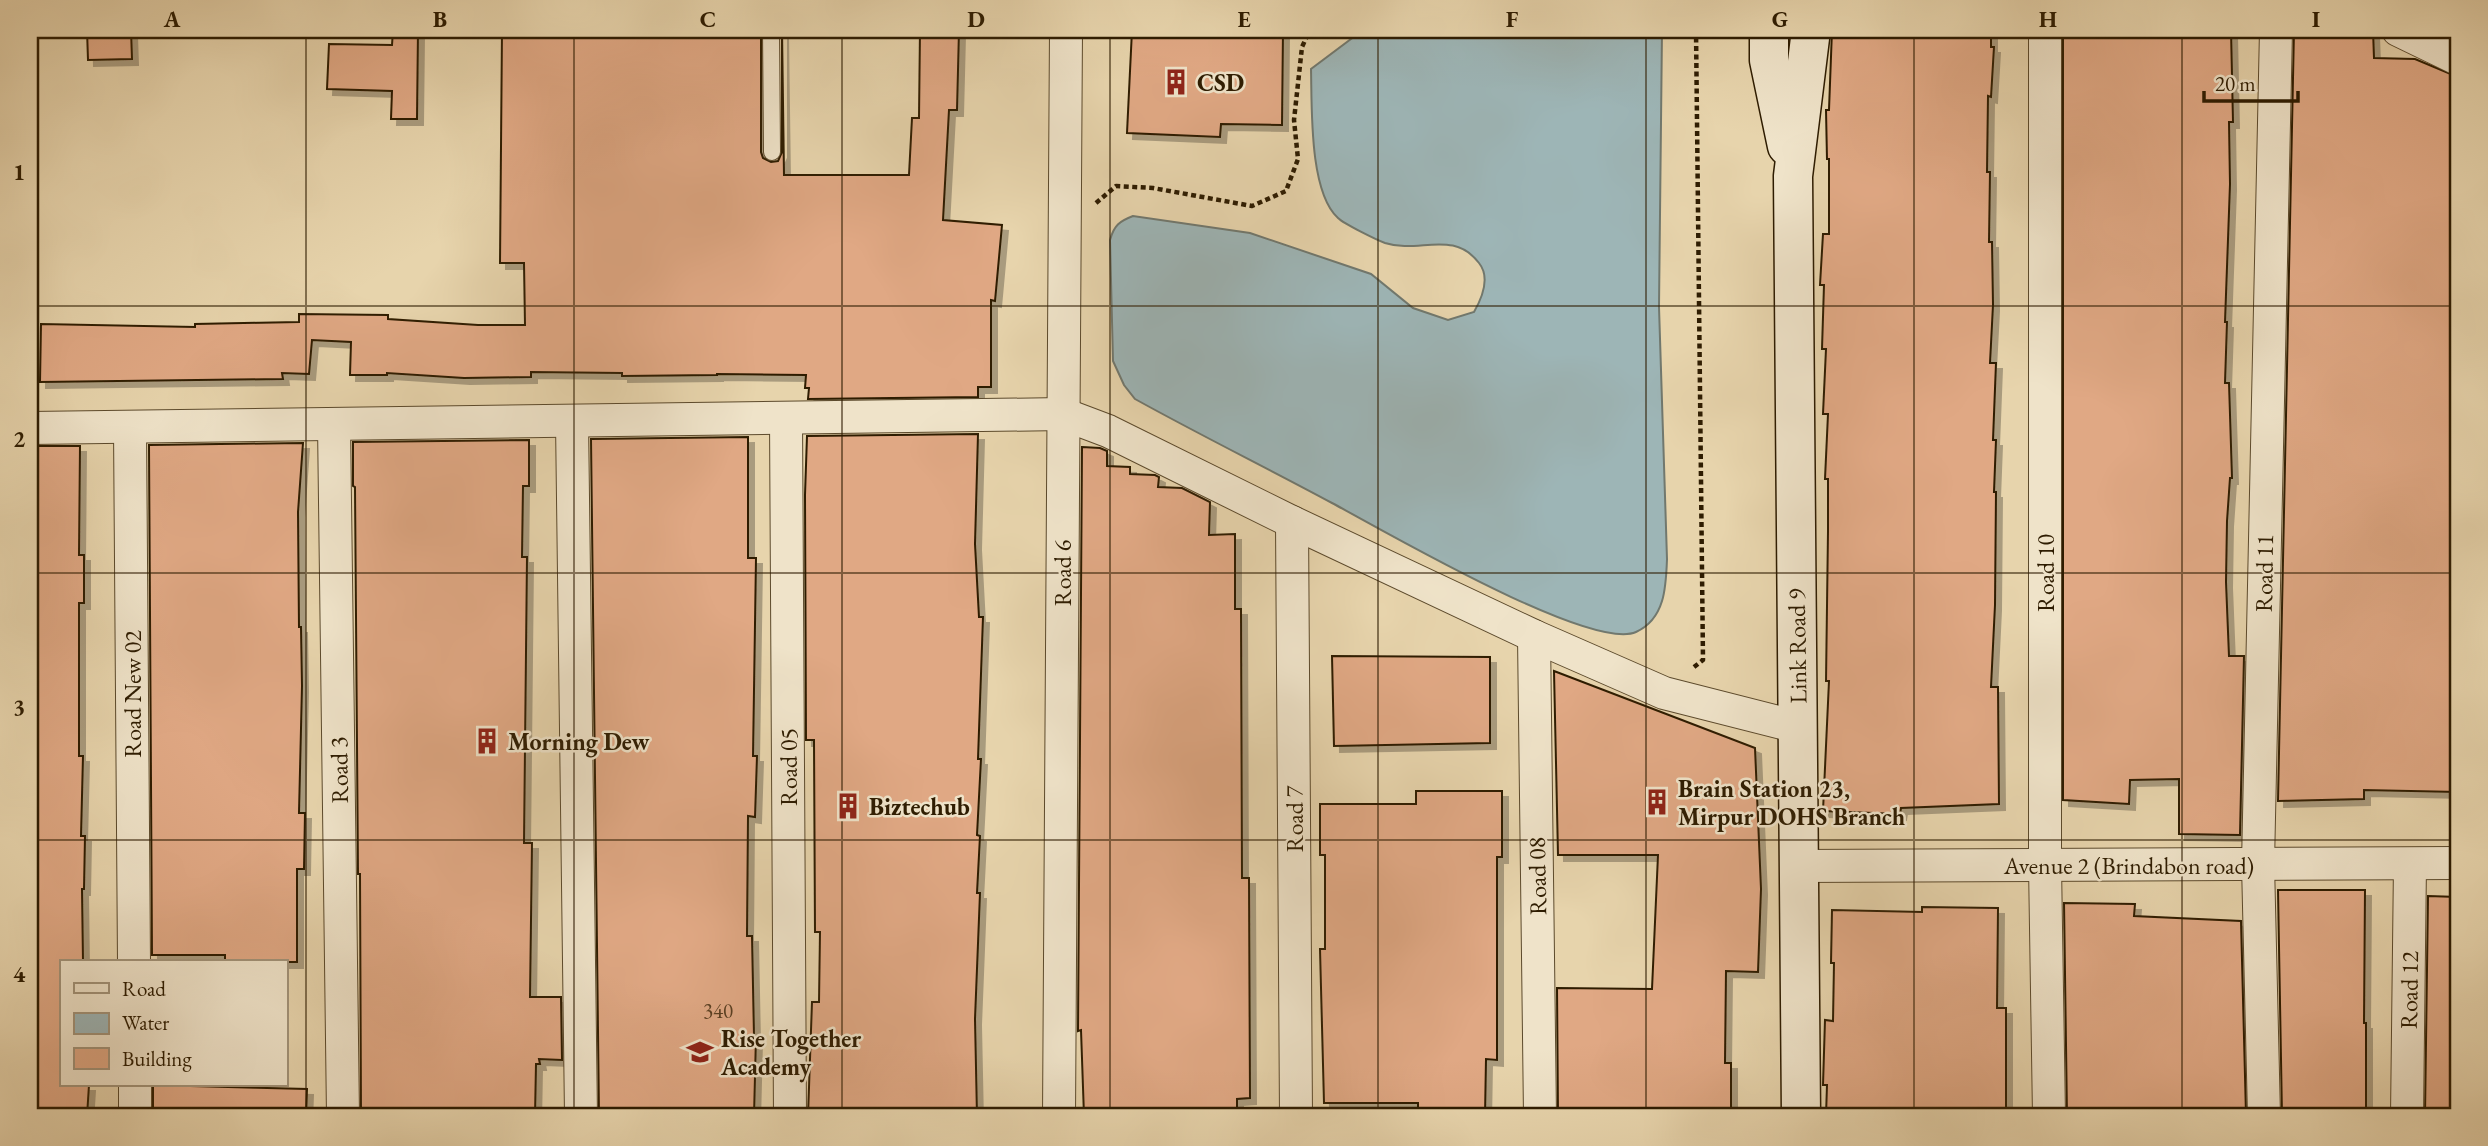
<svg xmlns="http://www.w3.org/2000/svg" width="2488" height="1146" viewBox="0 0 2488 1146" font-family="'EB Garamond',serif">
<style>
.water{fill:#9db5b6;stroke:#71786e;stroke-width:2}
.building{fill:#e0a884;stroke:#2e1c01;stroke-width:2;filter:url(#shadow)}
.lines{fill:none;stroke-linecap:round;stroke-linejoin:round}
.lane-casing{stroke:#5c4a2c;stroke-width:18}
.street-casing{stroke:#5c4a2c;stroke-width:34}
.secondary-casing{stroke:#2e1c01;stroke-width:41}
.path{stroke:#2e1c01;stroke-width:4.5;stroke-dasharray:5 3.5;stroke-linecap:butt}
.lane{stroke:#efe3c9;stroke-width:16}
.street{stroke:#efe3c9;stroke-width:32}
.secondary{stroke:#efe3c9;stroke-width:38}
.grid{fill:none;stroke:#2e1c01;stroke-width:2;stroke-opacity:0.55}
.labels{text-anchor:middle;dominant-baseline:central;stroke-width:5;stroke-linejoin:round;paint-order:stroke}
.number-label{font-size:21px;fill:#5a3f22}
.poi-label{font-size:24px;font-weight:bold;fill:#2e1c01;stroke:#efe3c9;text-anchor:start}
.street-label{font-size:24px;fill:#2e1c01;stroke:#efe3c9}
.neatline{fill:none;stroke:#2e1c01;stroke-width:2.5}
.grid-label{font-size:23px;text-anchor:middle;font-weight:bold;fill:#2e1c01}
</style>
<defs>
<filter id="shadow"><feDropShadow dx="6" dy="6" stdDeviation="0" flood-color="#0004"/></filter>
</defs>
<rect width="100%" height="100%" fill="#e7d4ac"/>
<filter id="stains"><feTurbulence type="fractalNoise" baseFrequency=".00286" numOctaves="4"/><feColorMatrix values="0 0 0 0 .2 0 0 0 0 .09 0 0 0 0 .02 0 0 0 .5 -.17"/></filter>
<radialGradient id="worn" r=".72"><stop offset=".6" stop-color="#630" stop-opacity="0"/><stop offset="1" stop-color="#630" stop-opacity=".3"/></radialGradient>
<!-- water -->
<path class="water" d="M1363,30H1662L1659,307L1667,559C1666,587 1665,619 1636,632C1591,652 1381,529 1332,503C1267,468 1200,435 1135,399L1124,385L1113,361L1110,240C1114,225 1120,221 1133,216L1250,233L1371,274L1413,308L1448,320L1474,312C1482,298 1491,278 1479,263C1453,229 1419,254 1385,243C1377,240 1344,224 1338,218C1309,192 1312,107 1311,69Z"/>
<!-- building -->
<g class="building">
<path d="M87,30H131L132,59L88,60Z"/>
<path d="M393,30H418L417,119H391L392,91L327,89L329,44L392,45Z"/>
<path d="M502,30H761V152L763,158L771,162L778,161L782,152V30L784,175H909L912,118H919L920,30H959L957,110H949L943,220L1002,225L995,301L991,300V387H978V397L808,399L809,388H805L806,375L717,374V375L622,376V373L531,372V377L464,378L387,373V375H350L351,342L312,340L309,374L282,373L283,379L40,382L41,324L195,327V324L299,322V314L388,315V319L478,325H525L524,263H500Z"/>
<path d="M1132,30H1283L1282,125L1221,124L1220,137L1127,133Z"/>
<path d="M1832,30H1991V47H1994L1991,97L1988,96L1987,172H1990L1989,242H1992L1993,305L1990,363H1996L1993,440H1996L1994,492H1996L1995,605L1991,687H1998L1999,804L1901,808L1900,814L1823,811L1829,681H1826L1828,531V479H1825L1828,414H1823L1826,349H1822L1824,285H1820L1823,234H1829V159H1827L1826,110H1829Z"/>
<path d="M2063,30H2231L2233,122H2229L2230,184L2225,322H2227L2225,383H2229L2232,478H2230L2227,521L2226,582L2229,656H2244L2240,835L2179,834V779L2130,780L2129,804L2063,800Z"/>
<path d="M2294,30H2373L2374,58L2415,59L2458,77V792L2364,790V799L2278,801Z"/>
<path d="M978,434L975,544L979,617H983L978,759H981L977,835L980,836L977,893H980L975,1019L977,1116H808L812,1002H819L820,932H815L814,740H806L805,495L807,436Z"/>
<path d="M748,437V558H756L753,756H757L755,817L748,816L747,936H752L754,1036H756L754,1116H599L591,439Z"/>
<path d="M529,440V486H523L522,557H527L524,843H532L530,997H561L562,1060L539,1059L540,1064H536L535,1116H361L360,874H358L355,487L353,486V442Z"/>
<path d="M303,443L298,512L299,627H301L302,686L299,813H305L304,869H297V962H225V955H152L149,445Z"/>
<path d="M30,446H80L79,555H84V603H79V756H83L81,836H85L84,889H82L83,962H61V1085H89L87,1116H30Z"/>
<path d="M1082,447L1100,448L1107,451V466L1130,467V474L1155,475L1159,477L1158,487L1182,488L1210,502L1209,535L1235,534V609H1241L1242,878H1249L1250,1098L1237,1099V1116H1084L1081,1030L1078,1031Z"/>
<path d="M1332,656L1490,657V743L1334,746Z"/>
<path d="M1554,671L1755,748L1761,889L1758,972L1726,971L1725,1063H1731V1116H1558L1557,988L1652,989L1658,855H1558Z"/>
<path d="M1416,791H1502V857H1497V1060L1486,1059L1485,1116H1418V1103H1324L1320,949H1325V855H1320V804H1416Z"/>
<path d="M2278,890H2365L2364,1023H2366V1116H2282Z"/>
<path d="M2428,896L2458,897V1116H2425Z"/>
<path d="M2064,903L2135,904L2134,916L2241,921L2246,1115L2067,1116Z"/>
<path d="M1922,907L1998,908L1997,1008H2006V1116H1826L1827,1085H1823L1825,1020L1833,1021L1834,963H1831L1832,910L1922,912Z"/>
<path d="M153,1085L307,1089L306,1116H153Z"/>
</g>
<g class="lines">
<!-- lane casing -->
<g class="lane-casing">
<path id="lane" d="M771,30L772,152"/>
</g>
<!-- street casing -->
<g class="street-casing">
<g id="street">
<path d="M2045,30V865L2049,1116"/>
<path d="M2398,30L2458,59"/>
<path d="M786,418L790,1116"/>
<path d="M572,421L581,1116"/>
<path d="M334,424L343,1116"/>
<path d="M130,427L134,962"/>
<path d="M30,428L1063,414L1108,431L1292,522L1534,636L1664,693L1798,727"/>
<path d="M1292,522L1296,1116"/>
<path d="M1534,636L1540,1116"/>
<path d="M1799,866L2458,863"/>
<path d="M135,1085V1116"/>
<path d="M1059,1116L1066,30"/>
<path d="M2264,1116L2258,864L2276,30"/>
<path d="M2407,1116L2410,864"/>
</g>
</g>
<!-- secondary casing -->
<g class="secondary-casing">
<g id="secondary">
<path d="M1769,30V60L1787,146"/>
<path d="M1801,1116L1793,176L1811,30"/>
</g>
</g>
<!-- path -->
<g class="path">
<path d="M1096,203L1116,186L1153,188L1252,206L1286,191L1298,159L1294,120L1302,47L1308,34L1314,30"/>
<path d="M1694,667L1703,660L1696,30"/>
</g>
<!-- lane -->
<use href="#lane" class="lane"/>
<!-- street -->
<use href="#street" class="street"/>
<!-- secondary -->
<use href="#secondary" class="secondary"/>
</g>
<!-- grid -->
<path class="grid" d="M306,30V1116M574,30V1116M842,30V1116M1110,30V1116M1378,30V1116M1646,30V1116M1914,30V1116M2182,30V1116M30,306H2458M30,573H2458M30,840H2458"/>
<!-- icons -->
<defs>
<g id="building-bare" transform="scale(2.1)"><path d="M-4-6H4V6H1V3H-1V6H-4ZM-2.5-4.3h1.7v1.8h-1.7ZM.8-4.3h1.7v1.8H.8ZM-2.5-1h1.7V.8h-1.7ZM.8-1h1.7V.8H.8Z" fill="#8f2418" stroke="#efe3c9" stroke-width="2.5" paint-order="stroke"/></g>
<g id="school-bare" transform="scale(2.1)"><path d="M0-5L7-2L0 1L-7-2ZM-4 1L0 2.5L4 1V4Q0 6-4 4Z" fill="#8f2418" stroke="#efe3c9" stroke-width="2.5" paint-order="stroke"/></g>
</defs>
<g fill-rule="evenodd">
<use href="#building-bare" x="1176" y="82"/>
<use href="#building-bare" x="487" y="741"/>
<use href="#building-bare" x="1657" y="802"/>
<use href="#building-bare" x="848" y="806"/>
<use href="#school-bare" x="700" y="1052"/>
</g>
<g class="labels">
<!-- number labels -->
<g class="number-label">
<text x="718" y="1010">340</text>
</g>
<!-- poi labels -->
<g class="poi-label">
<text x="1197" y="82">CSD</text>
<text x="508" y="741">Morning Dew</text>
<text x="1678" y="788">Brain Station 23,<tspan x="1678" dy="28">Mirpur DOHS Branch</tspan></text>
<text x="869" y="806">Biztechub</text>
<text x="721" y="1038">Rise Together<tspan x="721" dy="28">Academy</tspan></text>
</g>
<!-- street labels -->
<g class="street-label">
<text transform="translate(1062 573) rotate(-90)">Road 6</text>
<text transform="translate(2045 573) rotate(-90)">Road 10</text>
<text transform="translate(2264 573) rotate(-89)">Road 11</text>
<text transform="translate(1797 646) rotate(-91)">Link Road 9</text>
<text transform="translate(132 694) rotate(-90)">Road New 02</text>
<text transform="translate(788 767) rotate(-90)">Road 05</text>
<text transform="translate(339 770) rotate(-91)">Road 3</text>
<text transform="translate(1294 819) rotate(-90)">Road 7</text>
<text x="2129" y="865">Avenue 2 (Brindabon road)</text>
<text transform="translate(1537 876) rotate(-91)">Road 08</text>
<text transform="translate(2409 990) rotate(-89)">Road 12</text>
</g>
</g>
<!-- margin -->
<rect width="2488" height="1146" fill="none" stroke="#e7d4ac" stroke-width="77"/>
<!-- legend -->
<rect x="60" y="960" width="228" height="126" fill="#efe3c9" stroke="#a29379" stroke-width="2"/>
<rect x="74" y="983" width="35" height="10" fill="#efe3c9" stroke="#a29379" stroke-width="2"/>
<text x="122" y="996" font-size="21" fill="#2e1c01">Road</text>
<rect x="74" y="1013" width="35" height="21" fill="#9db5b6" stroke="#a29379" stroke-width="2"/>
<text x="122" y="1030" font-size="21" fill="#2e1c01">Water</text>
<rect x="74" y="1048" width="35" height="21" fill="#e0a884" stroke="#a29379" stroke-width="2"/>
<text x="122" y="1066" font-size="21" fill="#2e1c01">Building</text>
<!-- scale -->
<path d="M2204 91v10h94v-10" fill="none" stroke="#2e1c01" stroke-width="3.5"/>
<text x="2215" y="91" font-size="21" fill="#2e1c01" stroke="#efe3c9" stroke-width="5" paint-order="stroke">20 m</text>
<rect x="38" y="38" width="2412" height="1070" class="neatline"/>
<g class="grid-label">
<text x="172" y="27">A</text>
<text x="440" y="27">B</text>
<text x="708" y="27">C</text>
<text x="976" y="27">D</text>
<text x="1244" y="27">E</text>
<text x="1512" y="27">F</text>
<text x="1780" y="27">G</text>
<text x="2048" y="27">H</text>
<text x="2316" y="27">I</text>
<text x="19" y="180">1</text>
<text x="19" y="447">2</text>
<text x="19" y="715">3</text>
<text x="19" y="982">4</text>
</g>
<rect width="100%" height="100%" filter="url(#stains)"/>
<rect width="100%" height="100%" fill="url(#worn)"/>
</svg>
